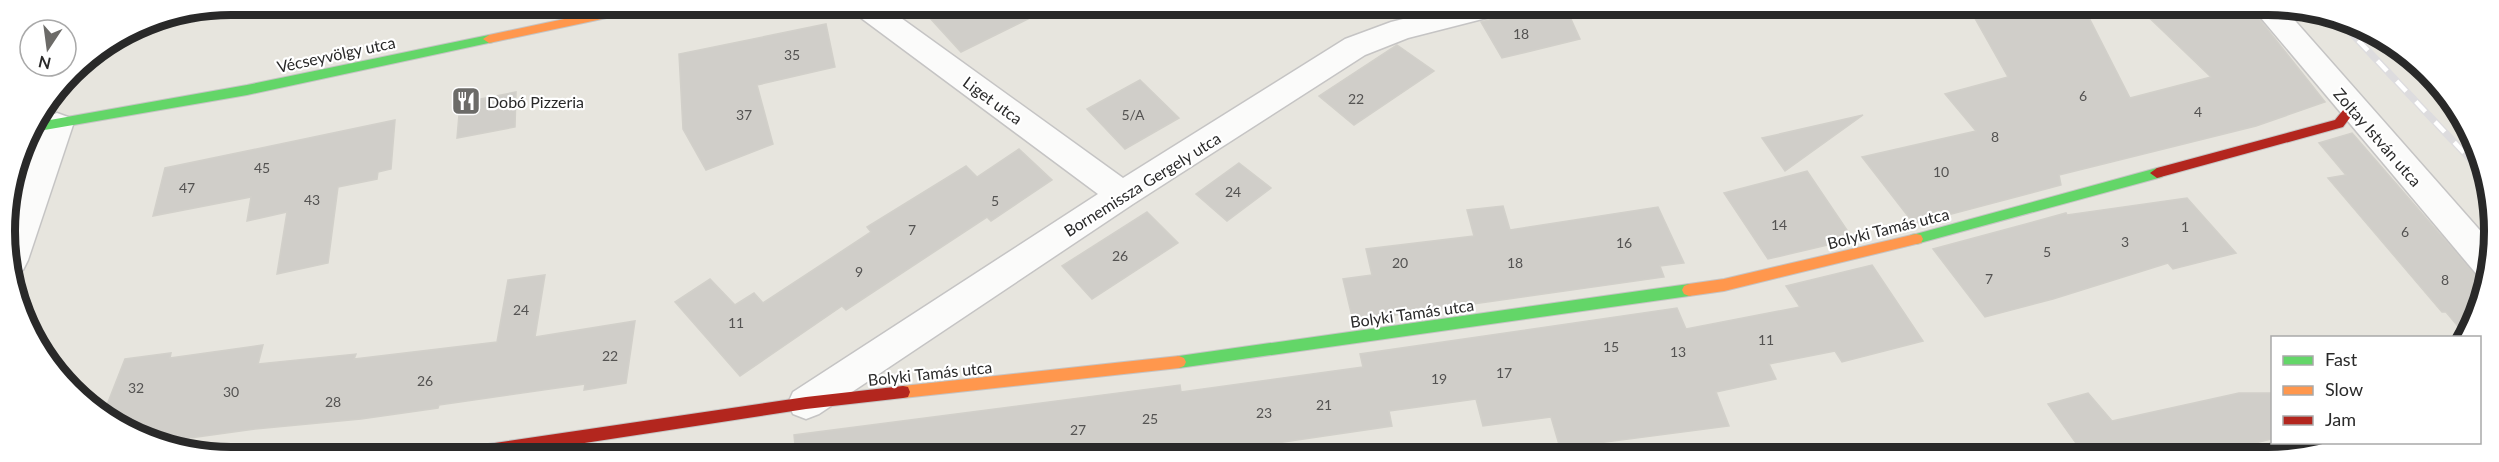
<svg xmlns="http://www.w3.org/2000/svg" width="2499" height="462" viewBox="0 0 2499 462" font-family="Lato,sans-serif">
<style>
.building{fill:#d0cec9;stroke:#d2d0ca;stroke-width:1.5}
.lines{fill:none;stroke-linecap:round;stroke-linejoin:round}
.street-casing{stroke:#c5c4c4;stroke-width:3}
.fast-casing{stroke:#c5c4c4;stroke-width:2}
.slow-casing{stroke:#c5c4c4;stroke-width:2}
.jam-casing{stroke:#c5c4c4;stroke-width:2}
.street{fill:#fbfbfa;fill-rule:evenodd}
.fast{fill:#63d668;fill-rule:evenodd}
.slow{fill:#ff974d;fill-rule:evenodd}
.jam{fill:#b3261e;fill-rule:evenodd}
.rail-casing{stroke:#dddcde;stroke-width:7}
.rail{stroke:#fff;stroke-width:4.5;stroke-dasharray:14;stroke-linecap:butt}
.labels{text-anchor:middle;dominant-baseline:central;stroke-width:4.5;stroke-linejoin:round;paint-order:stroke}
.number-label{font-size:14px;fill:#545352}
.street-label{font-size:16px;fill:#292929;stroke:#fff}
.poi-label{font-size:16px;fill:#292929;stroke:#fff;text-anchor:start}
.rim{fill:none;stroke:#292929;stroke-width:8}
</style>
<rect width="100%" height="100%" fill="#e7e5de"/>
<!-- building -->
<g class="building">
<path d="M918,5H1056L961,52Z"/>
<path d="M1547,6H1565L1580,39L1502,58L1481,22Z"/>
<path d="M1968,6H2083L2130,98L2211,77L2137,6H2249L2325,102L2256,126L2059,175L2061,185L1914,224L1862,157L1976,131L1945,94L2008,77Z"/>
<path d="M826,24L835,67L757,85L773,144L706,170L683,129L679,54Z"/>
<path d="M1397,45L1434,71L1354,125L1319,96Z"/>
<path d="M1140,80L1179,118L1125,149L1087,109Z"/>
<path d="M516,92L515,127L457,138L460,103Z"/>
<path d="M1863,115L1785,171L1762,138Z"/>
<path d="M395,120L391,169L378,172L377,179L338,187L328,263L277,274L287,212L247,221L251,197L153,216L165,168Z"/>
<path d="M2352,133L2485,286L2471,331L2467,337L2446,312H2442L2328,178L2346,175L2319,143Z"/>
<path d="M1019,149L1052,180L991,221L987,217L846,310L842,306L740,376L675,302L710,279L735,305L754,293L763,303L871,232L867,227L966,166L977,177Z"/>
<path d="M1239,163L1271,188L1227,221L1196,194Z"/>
<path d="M1807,171L1853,239L1768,259L1724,193Z"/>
<path d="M2187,198L2236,253L2173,269L2168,263L2053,299L1985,317L1933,249L2066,213L2067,215Z"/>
<path d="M1503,206L1510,230L1658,207L1684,263L1660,266L1664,277L1353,321L1343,279L1372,275L1366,249L1474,236L1467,210Z"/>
<path d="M1147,212L1178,243L1092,299L1062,266Z"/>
<path d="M1872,265L1923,341L1842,362L1835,351L1769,364L1776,379L1716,392L1729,426L1560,448L1551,417L1483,426L1476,399L1389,411L1392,426L1208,453L1209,456H1160L1159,452L1116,456H796L794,435L1180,385L1181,392L1363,367L1360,354L1677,308L1686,329L1800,307L1786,286Z"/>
<path d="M545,275L535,337L635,321L626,383L584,390L585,384L439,405L438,408L361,419L255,429L161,442L118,427L103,415L125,359L171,353L170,358L263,345L258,364L356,354L354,359L497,342L508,280Z"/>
<path d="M2088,393L2112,421L2239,393H2272V439L2197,457H2086L2048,404Z"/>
</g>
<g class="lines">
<!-- street casing -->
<g class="street-casing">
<g id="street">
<path d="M849,5H883L1123,178L1345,39L1391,22L1455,6H1510L1506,13L1408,38L1365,55L1133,204L819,414L806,419L793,414L788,403L793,392L1098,194L853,12Z"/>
<path d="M2251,6H2282L2492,244L2493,260L2487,279L2479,277Z"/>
<path d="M57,113L68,117L73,125L28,260L23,270L12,273L6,226L41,125L46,117Z"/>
</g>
</g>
<!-- fast casing -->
<g class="fast-casing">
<g id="fast">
<path d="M489,35L495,39L493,42L247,95L27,133L33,123L247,85Z"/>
<path d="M2157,168L2162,169L2164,173L2162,177L1916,244L1911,243L1909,239L1911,235L1916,234Z"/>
<path d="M1689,284L1694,286L1696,290L1694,294L1689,296L1179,368L1174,366L1172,362L1174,358L1179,356Z"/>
</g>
</g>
<!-- slow casing -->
<g class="slow-casing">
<g id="slow">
<path d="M630,5H655L649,9L489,43L483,39L489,35Z"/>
<path d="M1916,234L1921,235L1923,239L1921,243L1916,244L1724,291L1689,296L1684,294L1682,290L1684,286L1689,284L1724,279Z"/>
<path d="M1179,356L1184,358L1186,362L1184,366L1179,368L903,398L898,397L896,392L898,387L903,386Z"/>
</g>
</g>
<!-- jam casing -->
<g class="jam-casing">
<g id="jam">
<path d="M2352,102L2358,107L2343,127L2157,178L2150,173L2157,168L2335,120L2348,104Z"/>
<path d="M903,386L908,387L910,392L908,397L903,398L806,409L500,456H447L449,451L454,449L806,397Z"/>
</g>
</g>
<!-- street -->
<use href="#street" class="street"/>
<!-- fast -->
<use href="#fast" class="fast"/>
<!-- slow -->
<use href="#slow" class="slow"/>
<!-- jam -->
<use href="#jam" class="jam"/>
<!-- rail casing -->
<g class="rail-casing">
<path id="rail" d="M2339,20L2487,177"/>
</g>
<!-- rail -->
<use href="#rail" class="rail"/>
</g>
<!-- icons -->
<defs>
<g id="restaurant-square" transform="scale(1.5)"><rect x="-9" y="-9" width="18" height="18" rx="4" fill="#6c6b68" stroke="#fff"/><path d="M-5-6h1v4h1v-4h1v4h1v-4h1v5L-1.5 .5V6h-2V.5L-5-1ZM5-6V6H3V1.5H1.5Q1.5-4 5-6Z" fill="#fff"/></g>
</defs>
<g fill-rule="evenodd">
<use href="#restaurant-square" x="466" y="101"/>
</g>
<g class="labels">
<!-- number labels -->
<g class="number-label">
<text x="1521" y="33">18</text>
<text x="792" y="54">35</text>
<text x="2083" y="95">6</text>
<text x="1356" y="98">22</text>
<text x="2198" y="111">4</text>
<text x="744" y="114">37</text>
<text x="1133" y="114">5/A</text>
<text x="1995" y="136">8</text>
<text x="262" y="167">45</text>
<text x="1941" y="171">10</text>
<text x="187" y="187">47</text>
<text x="1233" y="191">24</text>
<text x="312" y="199">43</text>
<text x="995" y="200">5</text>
<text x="1779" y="224">14</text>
<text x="2185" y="226">1</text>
<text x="912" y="229">7</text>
<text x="2405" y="231">6</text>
<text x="2125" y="241">3</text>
<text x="1624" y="242">16</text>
<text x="2047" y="251">5</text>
<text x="1120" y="255">26</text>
<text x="1400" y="262">20</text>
<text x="1515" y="262">18</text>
<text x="859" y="271">9</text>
<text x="1989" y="278">7</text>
<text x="2445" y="279">8</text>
<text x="521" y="309">24</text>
<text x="736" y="322">11</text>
<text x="1766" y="339">11</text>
<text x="1611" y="346">15</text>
<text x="1678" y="351">13</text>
<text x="610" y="355">22</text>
<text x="1504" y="372">17</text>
<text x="1439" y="378">19</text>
<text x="425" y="380">26</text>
<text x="136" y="387">32</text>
<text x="231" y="391">30</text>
<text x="333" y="401">28</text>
<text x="1324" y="404">21</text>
<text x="1264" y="412">23</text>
<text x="1150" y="418">25</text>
<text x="1078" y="429">27</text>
</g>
<!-- street labels -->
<g class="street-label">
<text transform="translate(336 54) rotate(-12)">Vécseyvölgy utca</text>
<text transform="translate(993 100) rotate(36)">Liget utca</text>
<text transform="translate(2378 137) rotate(49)">Zoltay István utca</text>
<text transform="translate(1142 184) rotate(-32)">Bornemissza Gergely utca</text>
<text transform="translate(1888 228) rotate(-14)">Bolyki Tamás utca</text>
<text transform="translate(1412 313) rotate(-8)">Bolyki Tamás utca</text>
<text transform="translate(930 373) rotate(-6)">Bolyki Tamás utca</text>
</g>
<!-- poi labels -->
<g class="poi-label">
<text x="487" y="101">Dobó Pizzeria</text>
</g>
</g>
<!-- crop -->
<path d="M0 0H2499V462H0ZM231 15H2268A216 216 0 0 1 2484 231V231A216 216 0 0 1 2268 447H231A216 216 0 0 1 15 231V231A216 216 0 0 1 231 15Z" fill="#fff" fill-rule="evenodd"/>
<path class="rim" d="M231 15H2268A216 216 0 0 1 2484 231V231A216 216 0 0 1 2268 447H231A216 216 0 0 1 15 231V231A216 216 0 0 1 231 15Z"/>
<!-- legend -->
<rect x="2271" y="336" width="210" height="108" fill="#ffffff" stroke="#a9a9a9" stroke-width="1.5"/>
<rect x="2283" y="356" width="30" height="9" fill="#63d668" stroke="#a9a9a9" stroke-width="1.5"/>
<text x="2325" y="366" font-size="18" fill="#292929">Fast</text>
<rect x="2283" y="386" width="30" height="9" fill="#ff974d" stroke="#a9a9a9" stroke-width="1.5"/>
<text x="2325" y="396" font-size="18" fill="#292929">Slow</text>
<rect x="2283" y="416" width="30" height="9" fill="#b3261e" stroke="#a9a9a9" stroke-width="1.5"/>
<text x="2325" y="426" font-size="18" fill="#292929">Jam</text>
<!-- north arrow -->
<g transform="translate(48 48) rotate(193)"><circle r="28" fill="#ffffff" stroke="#a9a9a9" stroke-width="1.5"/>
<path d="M0-4.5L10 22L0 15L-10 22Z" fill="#6c6b68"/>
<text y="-9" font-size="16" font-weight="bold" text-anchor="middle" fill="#292929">N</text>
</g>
</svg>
